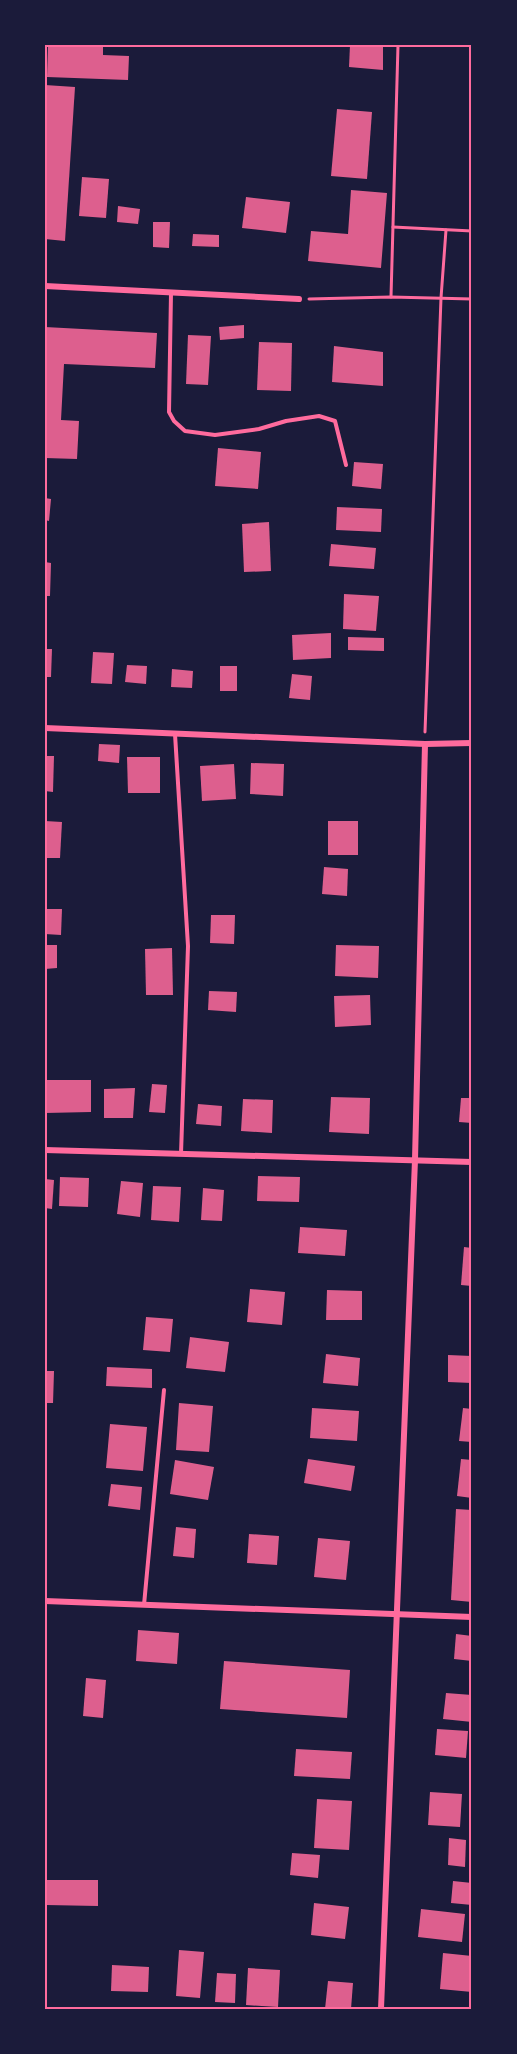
<svg xmlns="http://www.w3.org/2000/svg" width="517" height="2054" viewBox="0 0 517 2054" font-family="Barlow,sans-serif">
<style>
.building{fill:#dd5f8e}
.lines{fill:none;stroke-linecap:round;stroke-linejoin:round}
.path{stroke:#ff6b9d;stroke-width:3}
.service{stroke:#ff6b9d;stroke-width:4}
.minor{stroke:#ff6b9d;stroke-width:6}
.neatline{fill:none;stroke:#ff6b9d;stroke-width:2}
</style>
<rect width="100%" height="100%" fill="#1b1b3a"/>
<!-- building -->
<g class="building">
<path d="M48,45L103,47V55L129,56L128,80L47,77Z"/>
<path d="M350,45H383V70L349,67Z"/>
<path d="M45,85L75,87L65,241L45,239Z"/>
<path d="M337,109L372,112L367,179L331,176Z"/>
<path d="M82,177L109,179L106,218L79,216Z"/>
<path d="M351,190L387,193L381,268L308,261L311,231L348,234Z"/>
<path d="M246,197L290,202L286,233L242,228Z"/>
<path d="M118,206L140,209L138,224L117,222Z"/>
<path d="M153,222H170L169,248L153,247Z"/>
<path d="M193,234L219,235V247L192,246Z"/>
<path d="M244,325V338L220,340L219,327Z"/>
<path d="M45,327L157,333L155,368L64,364L61,420L79,421L77,459L45,458Z"/>
<path d="M188,335L211,336L208,385L186,384Z"/>
<path d="M259,342L292,343L291,391L257,390Z"/>
<path d="M334,346L383,352V386L332,382Z"/>
<path d="M218,448L261,452L258,489L215,486Z"/>
<path d="M354,462L383,464L381,489L352,486Z"/>
<path d="M45,498L51,499L49,521L45,520Z"/>
<path d="M337,507L382,509L381,532L336,530Z"/>
<path d="M269,522L271,571L244,572L242,524Z"/>
<path d="M331,544L376,548L374,569L329,566Z"/>
<path d="M45,562L51,563L50,596H45Z"/>
<path d="M344,594L379,596L376,631L343,629Z"/>
<path d="M331,633V658L293,660L292,635Z"/>
<path d="M348,637L384,638V651L348,650Z"/>
<path d="M45,649H52L51,677H45Z"/>
<path d="M93,652L114,653L112,684L91,683Z"/>
<path d="M127,665L147,666L146,684L125,682Z"/>
<rect x="220" y="666" width="17" height="25"/>
<path d="M172,669L193,671L192,688L171,687Z"/>
<path d="M292,674L312,676L310,700L289,698Z"/>
<path d="M99,744L120,745L119,763L98,761Z"/>
<path d="M45,756H54L53,792L45,791Z"/>
<path d="M127,757H160V793H128Z"/>
<path d="M251,763L284,764L283,796L250,794Z"/>
<path d="M234,764L236,799L202,801L200,766Z"/>
<path d="M45,821L62,822L60,858H45Z"/>
<rect x="328" y="821" width="30" height="34"/>
<path d="M324,867L348,869L347,896L322,894Z"/>
<path d="M45,909H62L61,935L45,934Z"/>
<path d="M211,915H235L234,944L210,943Z"/>
<path d="M45,945H57V968L45,969Z"/>
<path d="M336,945L379,946L378,978L335,976Z"/>
<path d="M172,948L173,995H146L145,949Z"/>
<rect x="45" y="984" width="2" height="25"/>
<path d="M209,991L237,992L236,1012L208,1010Z"/>
<path d="M370,995L371,1025L335,1027L334,996Z"/>
<path d="M45,1080H91V1112L45,1113Z"/>
<path d="M152,1084L167,1085L165,1113L149,1112Z"/>
<path d="M135,1088L133,1118H104V1089Z"/>
<path d="M331,1097L370,1098L369,1134L329,1132Z"/>
<path d="M461,1098H472V1123L459,1122Z"/>
<path d="M243,1099L273,1100L272,1133L241,1131Z"/>
<path d="M198,1104L222,1106L221,1126L196,1124Z"/>
<path d="M258,1176L300,1177L299,1202L257,1201Z"/>
<path d="M60,1177L89,1178L88,1207L59,1206Z"/>
<path d="M45,1179L54,1180L52,1209L45,1208Z"/>
<path d="M121,1181L143,1183L140,1217L117,1214Z"/>
<path d="M153,1186L181,1187L179,1222L151,1220Z"/>
<path d="M203,1188L224,1190L222,1221L201,1220Z"/>
<path d="M300,1227L347,1230L345,1256L298,1253Z"/>
<path d="M464,1247L472,1248V1286L461,1285Z"/>
<path d="M250,1289L285,1292L282,1325L247,1322Z"/>
<path d="M327,1290L362,1291V1320H326Z"/>
<path d="M146,1317L173,1319L170,1352L143,1350Z"/>
<path d="M190,1337L229,1342L225,1372L186,1368Z"/>
<path d="M326,1354L360,1358L358,1386L323,1383Z"/>
<path d="M448,1355L472,1356V1383L448,1382Z"/>
<path d="M107,1367L152,1369V1388L106,1386Z"/>
<path d="M45,1371H54L53,1403H45Z"/>
<path d="M179,1403L213,1406L209,1452L176,1450Z"/>
<path d="M312,1408L359,1411L357,1441L310,1438Z"/>
<path d="M463,1408L472,1409V1442L459,1441Z"/>
<path d="M110,1424L147,1427L143,1471L106,1468Z"/>
<path d="M308,1459L355,1466L351,1491L304,1483Z"/>
<path d="M461,1459L472,1460V1498L457,1496Z"/>
<path d="M175,1460L214,1467L208,1500L170,1494Z"/>
<path d="M111,1484L142,1487L140,1510L108,1506Z"/>
<path d="M456,1509L472,1510V1602L451,1600Z"/>
<path d="M176,1527L196,1529L194,1558L173,1556Z"/>
<path d="M249,1534L279,1536L277,1565L247,1563Z"/>
<path d="M318,1538L350,1541L346,1580L314,1577Z"/>
<path d="M138,1630L179,1633L177,1664L136,1661Z"/>
<path d="M456,1634L472,1636V1661L454,1659Z"/>
<path d="M224,1661L350,1670L347,1718L220,1709Z"/>
<path d="M86,1678L106,1680L103,1718L83,1716Z"/>
<path d="M446,1693L472,1695V1722L443,1719Z"/>
<path d="M437,1729L468,1731L466,1758L435,1755Z"/>
<path d="M296,1749L352,1752L350,1779L294,1776Z"/>
<path d="M430,1792L462,1794L460,1827L428,1825Z"/>
<path d="M317,1799L352,1801L349,1850L314,1848Z"/>
<path d="M449,1838L466,1840L465,1867L448,1865Z"/>
<path d="M292,1853L320,1855L318,1878L290,1875Z"/>
<path d="M46,1880H98V1906L46,1905Z"/>
<path d="M453,1881L472,1883V1905L451,1903Z"/>
<path d="M314,1903L349,1907L345,1939L311,1935Z"/>
<path d="M421,1909L465,1914L462,1942L418,1937Z"/>
<path d="M179,1950L204,1952L200,1998L176,1996Z"/>
<path d="M443,1953L472,1956V1992L440,1989Z"/>
<path d="M112,1965L149,1967L148,1992L111,1991Z"/>
<path d="M248,1968L280,1970L278,2007L246,2005Z"/>
<path d="M217,1973L236,1974L235,2003L215,2002Z"/>
<path d="M328,1981L353,1983L351,2009H325Z"/>
</g>
<g class="lines">
<!-- path -->
<g class="path">
<path d="M393,227L472,231"/>
<path d="M391,297L398,45"/>
<path d="M309,299L391,297L472,299"/>
<path d="M425,732L441,298L446,230"/>
</g>
<!-- service -->
<g class="service">
<path d="M171,293L169,412L174,421L185,431L215,435L259,429L286,421L319,416L335,421L346,465"/>
<path d="M175,734L188,946L181,1154"/>
<path d="M144,1605L164,1390"/>
</g>
<!-- minor -->
<g class="minor">
<path d="M45,286L299,299"/>
<path d="M45,728L425,744L472,743"/>
<path d="M45,1150L472,1162"/>
<path d="M45,1601L472,1617"/>
<path d="M381,2009L415,1160L425,744"/>
</g>
</g>
<!-- border -->
<rect width="517" height="2054" fill="none" stroke="#1b1b3a" stroke-width="93"/>
<rect x="46" y="46" width="424" height="1962" class="neatline"/>
</svg>
